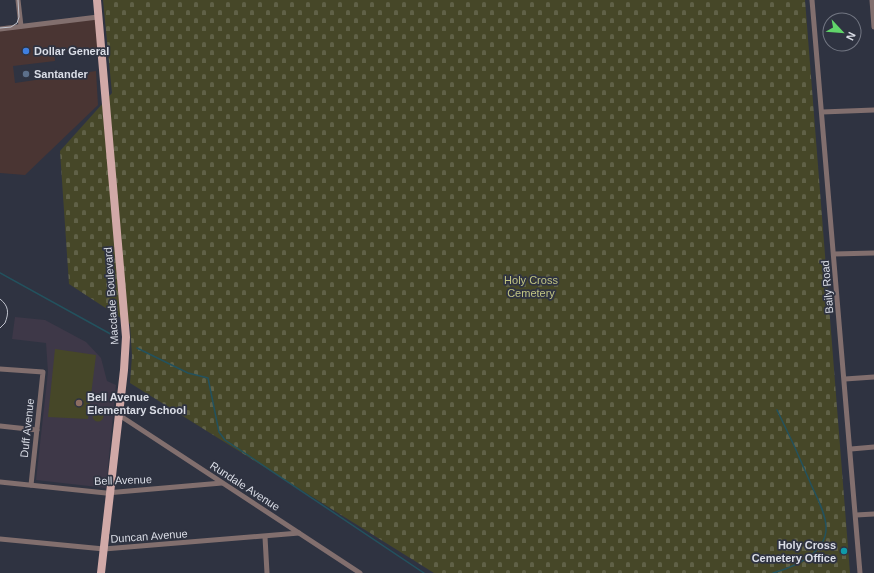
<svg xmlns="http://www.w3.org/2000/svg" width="874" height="573" viewBox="0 0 874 573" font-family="Helvetica,sans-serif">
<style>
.commercial{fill:#4a3533}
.education{fill:#3e3848}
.cemetery{fill:url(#cemetery-stones)}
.park{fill:#464728}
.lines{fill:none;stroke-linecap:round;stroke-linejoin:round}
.stream{stroke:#23525e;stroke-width:1.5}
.minor{stroke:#826f6e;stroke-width:5}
.primary{stroke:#d1a9a7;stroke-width:8}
.tram{stroke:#c0c3cd;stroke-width:1}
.shop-dot{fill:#3f7fe0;stroke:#2f3341;stroke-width:1.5}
.service-dot{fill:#5c6f8a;stroke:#2f3341;stroke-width:1.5}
.education-dot{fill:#8d6e63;stroke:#2f3341;stroke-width:1.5}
.culture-dot{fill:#0f9aa8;stroke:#2f3341;stroke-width:1.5}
.labels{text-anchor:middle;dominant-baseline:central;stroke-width:3.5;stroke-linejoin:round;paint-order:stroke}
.poi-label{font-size:11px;font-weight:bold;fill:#dadde6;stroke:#2f3341;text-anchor:start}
.park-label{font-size:11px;fill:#c1c483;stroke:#2f3341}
.street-label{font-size:11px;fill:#dadde6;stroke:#2f3341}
</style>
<defs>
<pattern id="cemetery-stones" width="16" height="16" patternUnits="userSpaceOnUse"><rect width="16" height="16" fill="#464728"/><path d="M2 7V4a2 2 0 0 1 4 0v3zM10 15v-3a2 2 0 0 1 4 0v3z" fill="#606147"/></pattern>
</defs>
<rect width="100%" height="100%" fill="#2f3341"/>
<!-- commercial -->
<path class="commercial" d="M96,18L98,49L54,52L55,61L13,66L15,83L96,71L98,105L25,175L0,173V31Z"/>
<!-- education -->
<path class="education" d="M15,317L45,320L86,342L101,358L107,381L116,385L106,488L36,480L48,372L46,343L12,339Z"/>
<!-- cemetery -->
<path class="cemetery" d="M103,0H805L850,573H434L130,383L132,356L130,324L69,284L60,151L112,93Z"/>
<!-- park -->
<g class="park">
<path d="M55,349L96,355L88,419L48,417Z"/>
<circle cx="98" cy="416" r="5.5"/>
</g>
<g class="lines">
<!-- stream -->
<g class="stream">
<path d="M0,273L116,337"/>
<path d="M137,348L188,373L208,378L219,432L225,440L424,573"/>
<path d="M773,573C794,567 828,553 826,526C825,511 816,496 810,482C800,458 789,434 777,410"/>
</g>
<!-- minor -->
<g class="minor">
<path d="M18,0L21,26"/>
<path d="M812,0L860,573"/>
<path d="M872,0L874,27"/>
<path d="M0,29L98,17"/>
<path d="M822,112L874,110"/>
<path d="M834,254L874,253"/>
<path d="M0,369L43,372L31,485"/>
<path d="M845,379L874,377"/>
<path d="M119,415L360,573"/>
<path d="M0,426L37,430"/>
<path d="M851,449L874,447"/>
<path d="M0,482L106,493L222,483"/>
<path d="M856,515L874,514"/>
<path d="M265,537L267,573"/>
<path d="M0,539L104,549L299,533"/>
</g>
<!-- primary -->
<path class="primary" d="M97,0L126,337L124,370L101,573"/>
<!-- tram -->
<g class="tram">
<path d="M0,28L11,27L17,23L19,17L18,0"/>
<path d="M0,299C9,306 9,313 5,323L0,328"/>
</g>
</g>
<!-- markers -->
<circle class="shop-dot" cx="26" cy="51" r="4"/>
<circle class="service-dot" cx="26" cy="74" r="4"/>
<circle class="education-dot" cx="79" cy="403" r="4"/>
<circle class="culture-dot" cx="844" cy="551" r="4"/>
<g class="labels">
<!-- poi labels -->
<g class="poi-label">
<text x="34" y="51">Dollar General</text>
<text x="34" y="74">Santander</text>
<text x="87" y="397">Bell Avenue<tspan x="87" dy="13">Elementary School</tspan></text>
<text x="836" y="545" text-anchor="end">Holy Cross<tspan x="836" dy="13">Cemetery Office</tspan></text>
</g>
<!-- park labels -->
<g class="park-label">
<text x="531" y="280">Holy Cross<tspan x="531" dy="13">Cemetery</tspan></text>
</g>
<!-- street labels -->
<g class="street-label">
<text transform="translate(827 287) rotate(-95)">Baily Road</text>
<text transform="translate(111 296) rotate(-94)">Macdade Boulevard</text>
<text transform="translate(27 428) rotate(-84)">Duff Avenue</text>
<text transform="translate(123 480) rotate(-2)">Bell Avenue</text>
<text transform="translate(245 486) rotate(33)">Rundale Avenue</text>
<text transform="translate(149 536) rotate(-4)">Duncan Avenue</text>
</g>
</g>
<!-- north arrow -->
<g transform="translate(842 32) rotate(116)"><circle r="19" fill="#2f3341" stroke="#737783"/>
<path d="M0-3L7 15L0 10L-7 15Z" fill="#61d56a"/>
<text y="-6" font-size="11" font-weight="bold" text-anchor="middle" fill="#dadde6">N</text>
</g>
</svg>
